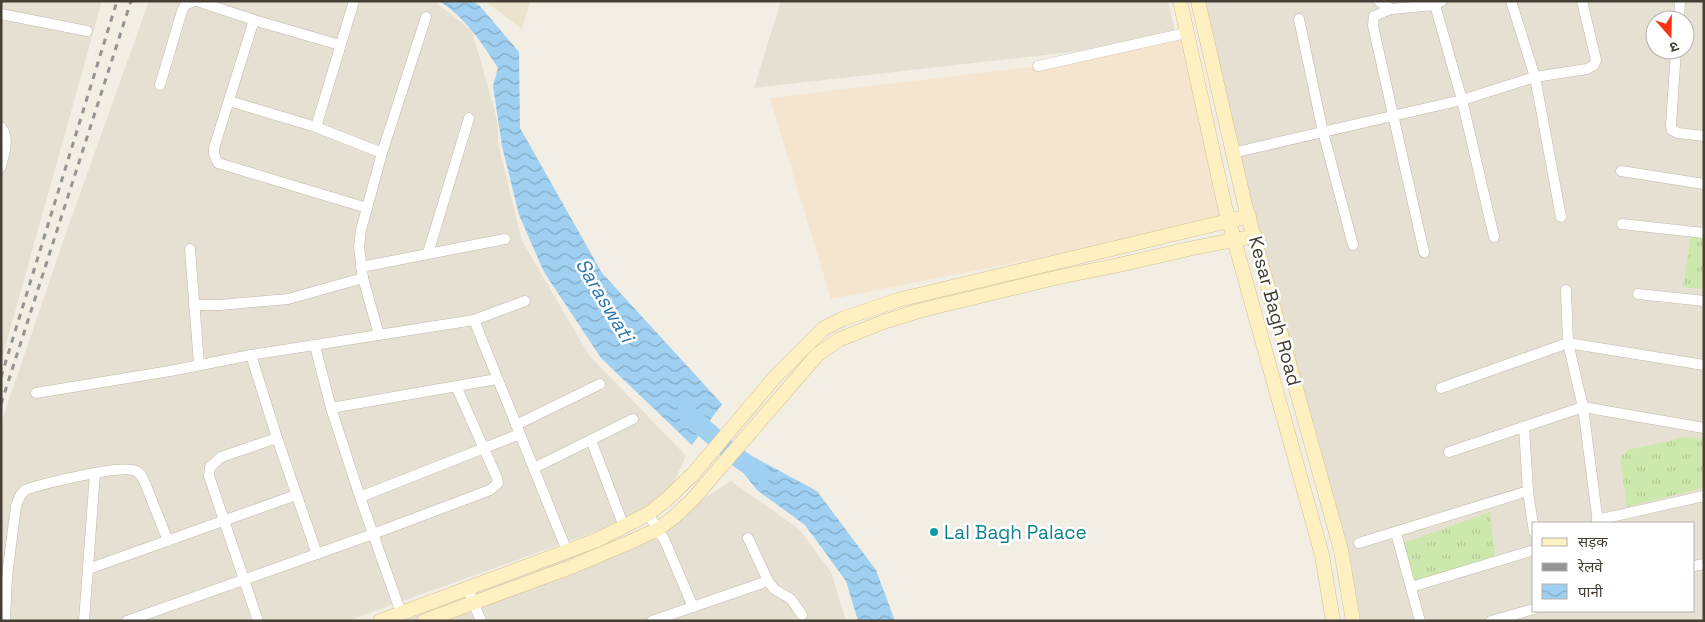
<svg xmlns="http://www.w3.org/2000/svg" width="1705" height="622" viewBox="0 0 1705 622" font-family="'Space Grotesk','Noto Sans Devanagari',sans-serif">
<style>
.residential{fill:#e6e0d2;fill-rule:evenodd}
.commercial{fill:#f5e4ce}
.education{fill:#ece3ce}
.grass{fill:url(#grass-tufts)}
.water{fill:url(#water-waves)}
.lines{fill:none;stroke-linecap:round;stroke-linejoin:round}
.river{stroke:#9fd0f1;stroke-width:19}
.minor-casing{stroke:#c1b8aa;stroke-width:11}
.secondary-casing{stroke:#d3c293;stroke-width:15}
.minor{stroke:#fff;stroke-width:10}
.secondary{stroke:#fff0c1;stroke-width:14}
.rail{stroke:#949494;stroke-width:3;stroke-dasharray:6 6;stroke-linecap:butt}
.culture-dot{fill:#0f9aa8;stroke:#fff;stroke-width:2}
.labels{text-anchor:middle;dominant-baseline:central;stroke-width:5;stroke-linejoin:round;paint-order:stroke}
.street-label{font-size:19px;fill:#443e34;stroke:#fff}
.culture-label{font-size:19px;fill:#0d838f;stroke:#fff;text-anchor:start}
.water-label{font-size:20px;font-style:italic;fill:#2c7ab1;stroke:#fff}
</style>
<defs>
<pattern id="grass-tufts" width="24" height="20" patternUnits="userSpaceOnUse" patternTransform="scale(1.25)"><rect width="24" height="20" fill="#cde8ac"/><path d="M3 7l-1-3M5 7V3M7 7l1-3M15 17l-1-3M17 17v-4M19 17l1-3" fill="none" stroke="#b1c895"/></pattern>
<pattern id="water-waves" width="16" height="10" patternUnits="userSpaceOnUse" patternTransform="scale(1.25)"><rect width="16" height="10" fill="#9fd0f1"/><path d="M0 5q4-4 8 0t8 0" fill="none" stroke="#83aac4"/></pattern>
</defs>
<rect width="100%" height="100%" fill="#f2eee4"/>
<!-- residential -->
<g class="residential">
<path d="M1,1H102L1,362Z"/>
<path d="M149,1H434L472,31L494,108L498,125V143L522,241L589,355L686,456L669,493L642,515L347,621H1V423L67,230Z"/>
<path d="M781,1H1168L1177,40L754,88Z"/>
<path d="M1192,1H1704V621H1353ZM1655,20H1685V50H1655ZM1534,523H1694V611H1534Z"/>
<path d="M731,481L799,529L831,572L846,621H403L635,532L703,499Z"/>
</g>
<!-- commercial -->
<path class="commercial" d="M1186,33L1229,221L831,299L770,98L1038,66Z"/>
<!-- education -->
<path class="education" d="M485,1H530L522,29Z"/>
<!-- grass -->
<g class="grass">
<path d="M1691,234L1704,235V289L1683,287Z"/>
<path d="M1686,437L1704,439L1703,488L1627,507L1620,458L1628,450Z"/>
<path d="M1490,512L1495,555L1485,563L1412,584L1404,543Z"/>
</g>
<!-- water -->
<g class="water">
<path d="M439,1H472L480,6L519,52L520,128L602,273L722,404L692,445L601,358L544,272L519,215L502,146L493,86L498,68C482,43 465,17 439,1Z"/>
<path d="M748,454L817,491L876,570L895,621H858L846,581L805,525L757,490L737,465Z"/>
</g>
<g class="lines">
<!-- river -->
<path class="river" d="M686,412L734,455L761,474"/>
<!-- minor casing -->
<g class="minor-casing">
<g id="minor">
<path d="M197,1L254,20L340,45"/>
<path d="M1379,1L1391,9"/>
<path d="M1511,1L1535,77L1561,217"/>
<path d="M1435,5L1462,100L1494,237"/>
<path d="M1,14L87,31"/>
<path d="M1299,19L1323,132L1353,245"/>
<path d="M254,20L214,148V154L218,163L367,208"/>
<path d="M1679,20L1680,1"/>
<path d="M1676,50L1671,125L1672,130L1678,133L1704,136"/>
<path d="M1038,66L1186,33"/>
<path d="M160,85L182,11L185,5L194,1"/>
<path d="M229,101L316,127L382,153"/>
<path d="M1,127C10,138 4,154 1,167"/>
<path d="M316,127L354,1"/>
<path d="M1232,153L1462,100L1535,77L1587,69L1594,65L1596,60L1582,1"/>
<path d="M1621,171L1704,184"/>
<path d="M1622,224L1704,233"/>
<path d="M190,249L199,364"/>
<path d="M1424,252L1373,26L1374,16L1391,9L1435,5L1442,1"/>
<path d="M428,253L469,118"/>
<path d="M361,267L505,239"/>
<path d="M1566,290L1568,343L1583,407L1598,523"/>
<path d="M1638,294L1704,301"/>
<path d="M194,305H220L288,299L363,278"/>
<path d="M474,320L567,551"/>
<path d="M379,335L363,278L359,247L361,230L382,153L426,17"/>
<path d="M315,346L331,408L360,497L401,613"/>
<path d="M251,355L277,438L317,554"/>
<path d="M1441,388L1568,343L1704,365"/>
<path d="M36,393L170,371L251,355L474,320L525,301"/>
<path d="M331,408L497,379"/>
<path d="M516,425L600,384"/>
<path d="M1524,427L1528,491L1534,532"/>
<path d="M591,440L624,527"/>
<path d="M1449,452L1583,407L1704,428"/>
<path d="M534,468L633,419"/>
<path d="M360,497L520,434"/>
<path d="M648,514L665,541L693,607"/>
<path d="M1597,520L1704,496"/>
<path d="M1396,533L1420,621"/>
<path d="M748,538L768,581L774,589L791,599L802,615"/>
<path d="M1359,543L1528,491"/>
<path d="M1694,566L1704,564"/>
<path d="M88,569L296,495"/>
<path d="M1411,587L1534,550"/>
<path d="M468,589L481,621"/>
<path d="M5,621L7,576L16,506L20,496L25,490C42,484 121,464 136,471C141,473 143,479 145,483L168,541"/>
<path d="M84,621L95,473"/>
<path d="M127,621L373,534L490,490L498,483L497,478L456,386"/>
<path d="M258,621L209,476L210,467L221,457L277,438"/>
<path d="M652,621L768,581"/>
<path d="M1491,621L1534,609"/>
</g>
</g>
<!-- secondary casing -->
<g class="secondary-casing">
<g id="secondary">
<path d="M1180,1L1225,207L1322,555L1333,621"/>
<path d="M1198,1L1245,205L1341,550L1353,621"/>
<path d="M380,621L597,540L648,514L666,500L693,474L775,377L823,329L842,319L898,300L1249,216"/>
<path d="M424,621L571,567L637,539L658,529L674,517L692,500L817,355L838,340L883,322L922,310L1059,277L1119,265L1193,248L1255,236"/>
</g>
</g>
<!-- minor -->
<use href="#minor" class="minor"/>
<!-- secondary -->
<use href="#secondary" class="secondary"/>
<!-- rail -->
<g class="rail">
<path d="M1,377L117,1"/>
<path d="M1,404L131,1"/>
</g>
</g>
<!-- markers -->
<circle class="culture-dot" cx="934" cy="532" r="5"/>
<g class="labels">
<!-- street labels -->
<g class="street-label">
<text transform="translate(1275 311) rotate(75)">Kesar Bagh Road</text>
</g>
<!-- culture labels -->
<g class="culture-label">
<text x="944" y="532">Lal Bagh Palace</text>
</g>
<!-- water labels -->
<g class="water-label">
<text transform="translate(605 300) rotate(59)">Saraswati</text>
</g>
</g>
<!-- border -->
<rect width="1705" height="622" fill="none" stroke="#443e34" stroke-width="5"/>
<!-- legend -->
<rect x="1532" y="522" width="162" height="90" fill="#ffffff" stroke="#b4b2ae"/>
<rect x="1542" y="538" width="25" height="8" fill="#fff0c1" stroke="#b4b2ae"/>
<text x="1578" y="547" font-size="15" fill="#443e34">सड़क</text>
<rect x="1542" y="563" width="25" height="8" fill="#949494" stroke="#b4b2ae"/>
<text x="1578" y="572" font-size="15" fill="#443e34">रेलवे</text>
<rect x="1542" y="584" width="25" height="15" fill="url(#water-waves)" stroke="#b4b2ae"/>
<text x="1578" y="597" font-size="15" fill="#443e34">पानी</text>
<!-- north arrow -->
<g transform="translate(1670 35) rotate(160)"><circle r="24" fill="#ffffff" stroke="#b4b2ae"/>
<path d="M0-4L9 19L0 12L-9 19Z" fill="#fc3311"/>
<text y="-8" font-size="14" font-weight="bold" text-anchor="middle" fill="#443e34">उ</text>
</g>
</svg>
